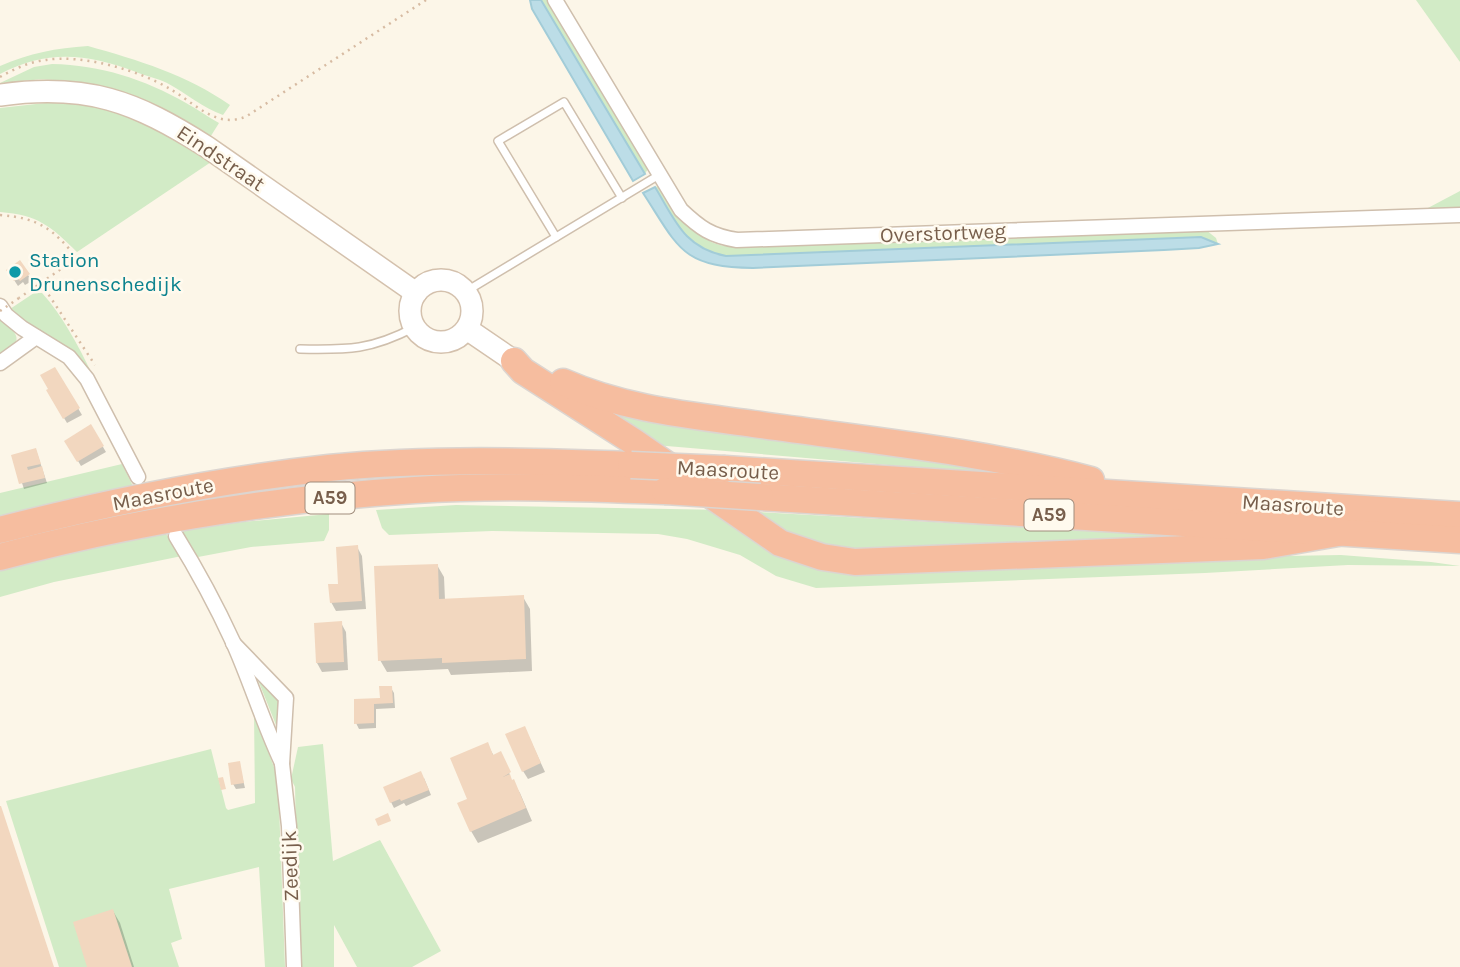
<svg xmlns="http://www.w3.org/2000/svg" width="1460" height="967" viewBox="0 0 1460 967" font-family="Karla,sans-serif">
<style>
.green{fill:#d2ebc6}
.water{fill:#bcdde7;stroke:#a2ccd8;stroke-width:2}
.shadow{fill:#0003}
.building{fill:#f2d7bf}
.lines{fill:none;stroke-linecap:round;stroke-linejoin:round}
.lane-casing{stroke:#cfbfad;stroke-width:10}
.street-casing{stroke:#cfbfad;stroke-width:17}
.secondary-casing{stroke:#d4c1ad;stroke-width:24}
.highway-casing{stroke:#dcd5d0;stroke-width:29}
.path{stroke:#d7bba2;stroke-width:2.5;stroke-dasharray:2 5;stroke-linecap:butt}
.lane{stroke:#fff;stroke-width:7}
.street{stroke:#fff;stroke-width:14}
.secondary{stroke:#fff;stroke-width:21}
.highway{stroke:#f6bd9f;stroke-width:26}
.highway-bridge-casing{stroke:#dcd5d0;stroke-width:29;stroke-linecap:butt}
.path-bridge{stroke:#d7bba2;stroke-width:2.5;stroke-dasharray:2 5;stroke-linecap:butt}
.highway-bridge{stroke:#f6bd9f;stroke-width:26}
.culture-dot{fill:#0f9aa8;stroke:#fffaee;stroke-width:2.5}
.labels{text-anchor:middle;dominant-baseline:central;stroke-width:5;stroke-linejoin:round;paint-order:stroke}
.shield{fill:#fffaee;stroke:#a08d7c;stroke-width:2}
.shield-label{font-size:19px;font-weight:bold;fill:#775e4b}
.street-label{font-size:21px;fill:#775e4b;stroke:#fffaee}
.culture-label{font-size:21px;fill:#0d838f;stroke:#fffaee;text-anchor:start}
</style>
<rect width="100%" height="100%" fill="#fcf6e8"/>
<!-- green -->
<g class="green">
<path d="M541,0H550L650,165L645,174Z"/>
<path d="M1416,0H1460V62Z"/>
<path d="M88,46C138,60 187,75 230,105L223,115C203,108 186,93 167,83C157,78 146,76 136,72C87,54 48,49 0,74V66C30,53 56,48 88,46Z"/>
<path d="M52,64C101,65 144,79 186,103C197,109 208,117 219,123L209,139C164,105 110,85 54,80C37,78 17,82 0,83L34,67Z"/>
<path d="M45,103H74L125,112L214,160L77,252C51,226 38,215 0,212V108Z"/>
<path d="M662,185C676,209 693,240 724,246C734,247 746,246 757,246L1206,230L1216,238L1218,244L1201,237L726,256C683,247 676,221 655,187Z"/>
<path d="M1460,191V209H1426Z"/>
<path d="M34,293H42C62,315 78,345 91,372L11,311L10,309Z"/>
<path d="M0,316C18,337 26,338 0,357Z"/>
<path d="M545,380L1064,476L982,473L643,444Z"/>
<path d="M122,464L134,488L0,518V493Z"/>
<path d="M456,505L724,510L780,548L1163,558L1341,555L1431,562L1460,566L1348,565L1205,573L816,588L776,576L740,555L687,539L658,534L492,531L389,535L382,528L376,510Z"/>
<path d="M758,512L1231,539L866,555L794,537Z"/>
<path d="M329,514V530L324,541L251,547L198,557L181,531L242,522Z"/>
<path d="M166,534L182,556L54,582L0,597V571L91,548Z"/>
<path d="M254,670L283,703L282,740Z"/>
<path d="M254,713L278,778L285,967H265L259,867L169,889L182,939L171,943L179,967H59L6,801L211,749L226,808L228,810L255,803Z"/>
<path d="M323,744L333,861L380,840L441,951L412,967H357L334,925V967H299L295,787L291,779L298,747Z"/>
</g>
<!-- water -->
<g class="water">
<path d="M530,0H541L645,174L633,181L532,9Z"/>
<path d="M655,187C675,220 684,248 726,256L1201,237L1218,244L1199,248L1164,250L753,268C681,267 679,248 643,193Z"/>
</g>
<!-- shadow -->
<g class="shadow">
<path d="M20,263L32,281L25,285L23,282L18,286L8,271Z"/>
<path d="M55,369L82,415L67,423L48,391Z"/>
<path d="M91,427L106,452L81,466L66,441Z"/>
<path d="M36,450L47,483L24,489L13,456Z"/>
<path d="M357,547L362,556L366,609L336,611L331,602Z"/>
<path d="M437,565L444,577L445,600L523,597L530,609L532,671L451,675L448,669L387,672L380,660Z"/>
<path d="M341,623L346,632L348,670L322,672L317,663Z"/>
<path d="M391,688L394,693L395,708L376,709V728L359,729L356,723V701L382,700Z"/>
<path d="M529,737L545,772L528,779L523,771Z"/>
<path d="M487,744L494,756L501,753L510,775H508L520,793L532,821L478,843L471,831L469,800Z"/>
<path d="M239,763L245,788L236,789L233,784Z"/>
<path d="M424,778L431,795L406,806L404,803L394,808L391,802Z"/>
<path d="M113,911L120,923L134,967H89Z"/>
</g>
<!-- building -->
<g class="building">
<path d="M20,260L30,274L20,281L18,278L14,281L6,270Z"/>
<path d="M55,367L80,408L63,419L46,390L48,389L40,375Z"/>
<path d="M91,424L104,446L77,462L64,441Z"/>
<path d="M36,448L41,464L27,467L28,470L42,466L45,478L19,484L11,455Z"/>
<path d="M358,545L362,601L330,603L328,584H338L336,547Z"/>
<path d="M438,564L439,599L524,595L526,659L442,663V658L378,661L374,566Z"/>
<path d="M342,621L344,662L316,663L314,623Z"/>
<path d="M379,686H392L393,703L374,704V723L354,724V699L380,698Z"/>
<path d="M525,726L541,763L522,772L505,734Z"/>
<path d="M488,742L493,755L501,751L511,772L503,777L510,774L512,780L514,779L526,808L470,832L457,803L467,799L450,758Z"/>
<path d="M240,761L244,783L231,785L228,763Z"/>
<path d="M421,771L429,790L401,801L400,799L390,803L383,787Z"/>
<path d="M223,777L226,789L221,790L218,778Z"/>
<path d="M0,806H1L54,967H0Z"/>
<path d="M388,813L391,821L378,826L375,819Z"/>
<path d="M113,909L132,967H87L73,922Z"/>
</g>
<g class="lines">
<!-- lane casing -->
<g class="lane-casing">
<g id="lane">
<path d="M556,237L498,141L564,102L622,198"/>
<path d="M465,292L659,175"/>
<path d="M300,349C349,350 371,350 415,327"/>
</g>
</g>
<!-- street casing -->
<g class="street-casing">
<g id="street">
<path d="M555,0L681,210C700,228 711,236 737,240L1460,215"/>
<path d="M0,306L6,315L22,328L69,357L87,379L138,477"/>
<path d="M0,363L36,337"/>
<path d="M176,536C197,570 216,605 233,642C251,682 263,723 282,763"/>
<path d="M233,643L286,698L282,764L289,826L294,967"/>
</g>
</g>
<!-- secondary casing -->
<g class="secondary-casing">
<g id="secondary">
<path d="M0,95C87,83 135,101 207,147L416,293"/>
<circle cx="441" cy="311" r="31"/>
<path d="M467,329L514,361"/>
</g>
</g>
<!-- highway casing -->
<g class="highway-casing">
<g id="highway">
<path d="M514,361L523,371L634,442L780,543L822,557L855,562L1263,546L1338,533"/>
<path d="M563,382C624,409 689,415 754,424C866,440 982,451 1091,480"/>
<path d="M725,469L1460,515"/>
<path d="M760,497L1460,540"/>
<path d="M0,530C108,502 218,480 329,468C429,458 530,461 631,465"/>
<path d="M0,557C135,521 275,499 415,490C498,485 581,488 665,491"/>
</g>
</g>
<!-- path -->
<g class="path">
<path d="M0,77C14,69 29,62 45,60C82,54 139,70 170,89C195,103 217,130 247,116L426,0"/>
<path d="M0,215C39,218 53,229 77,258L19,298"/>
<path d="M41,283L95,365"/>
</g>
<!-- lane -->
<use href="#lane" class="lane"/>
<!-- street -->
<use href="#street" class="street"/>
<!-- secondary -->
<use href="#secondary" class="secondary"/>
<!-- highway -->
<use href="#highway" class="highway"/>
<!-- highway-bridge casing -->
<g class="highway-bridge-casing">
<g id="highway-bridge">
<path d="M631,465L725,469"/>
<path d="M665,491L760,497"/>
</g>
</g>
<!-- path-bridge -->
<path class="path-bridge" d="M0,311L19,298"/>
<!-- highway-bridge -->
<use href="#highway-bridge" class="highway-bridge"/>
</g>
<!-- markers -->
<circle class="culture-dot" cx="15" cy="272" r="7"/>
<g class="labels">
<!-- shield labels -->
<g class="shield">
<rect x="305.5" y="482.5" width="49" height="31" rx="5"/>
<rect x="1024.5" y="499.5" width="49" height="31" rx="5"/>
</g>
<g class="shield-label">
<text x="330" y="498">A59</text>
<text x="1049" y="515">A59</text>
</g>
<!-- street labels -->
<g class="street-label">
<text transform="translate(221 158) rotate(34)">Eindstraat</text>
<text transform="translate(943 233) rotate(-2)">Overstortweg</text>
<text transform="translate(728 470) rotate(3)">Maasroute</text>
<text transform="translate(163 494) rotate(-11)">Maasroute</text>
<text transform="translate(1293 505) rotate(4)">Maasroute</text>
<text transform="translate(290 866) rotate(-92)">Zeedijk</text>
</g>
<!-- culture labels -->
<g class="culture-label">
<text x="29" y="260">Station<tspan x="29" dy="24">Drunenschedijk</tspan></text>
</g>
</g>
</svg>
